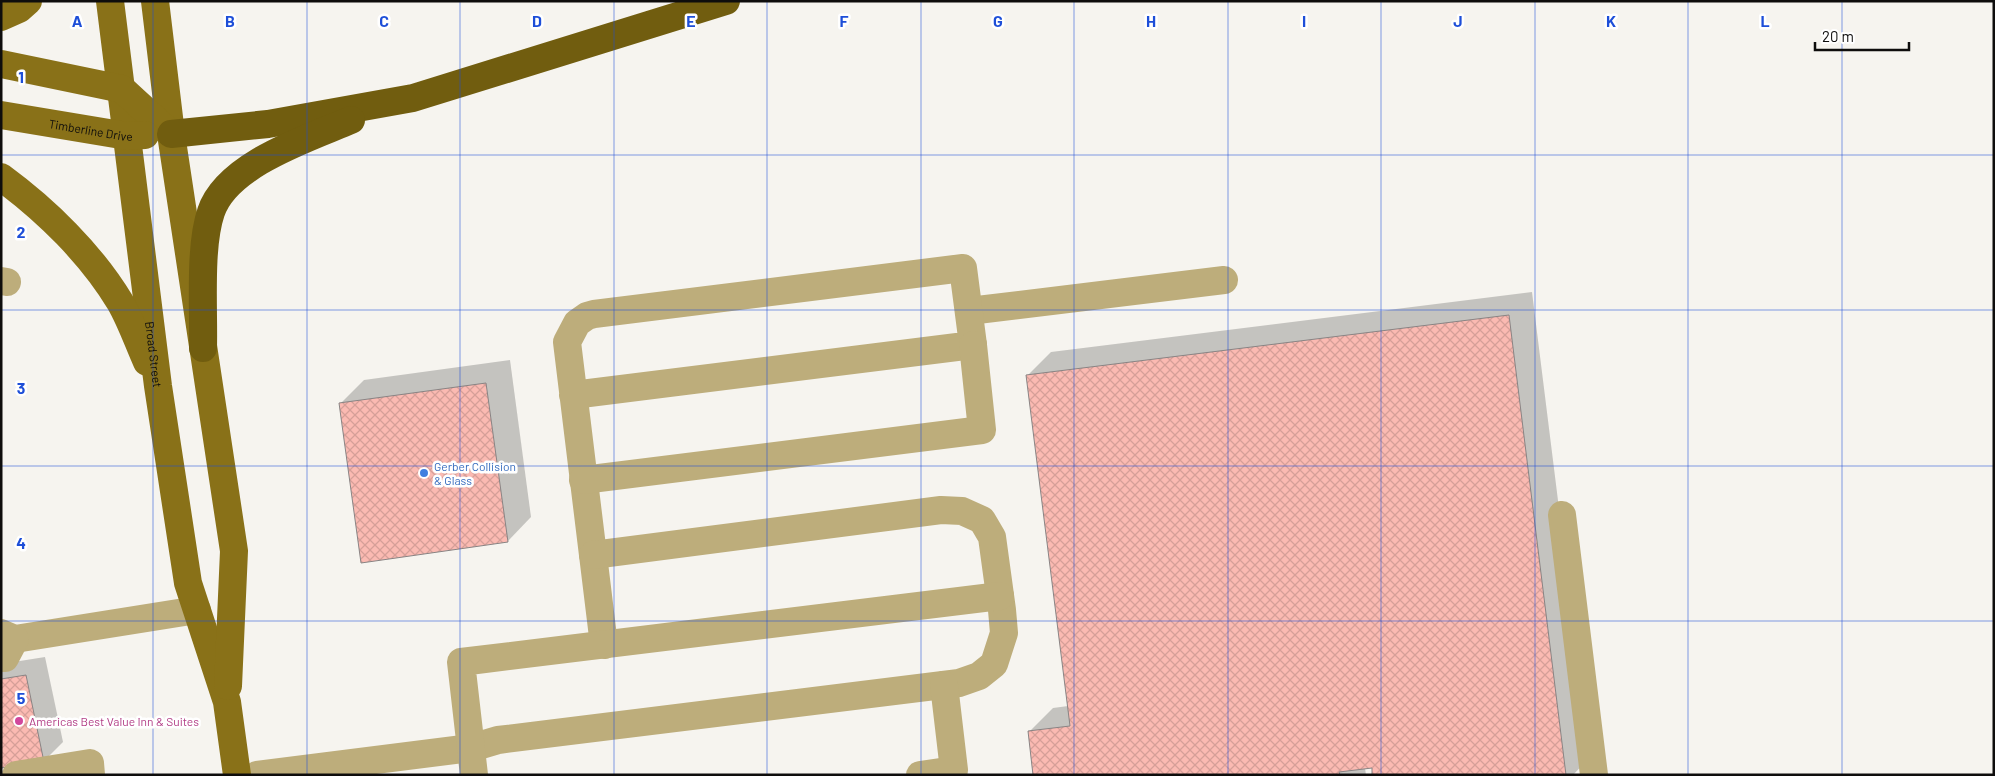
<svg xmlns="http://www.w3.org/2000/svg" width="1995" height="776" viewBox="0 0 1995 776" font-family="Barlow,sans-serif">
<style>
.shadow{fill:#0003}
.building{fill:url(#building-cross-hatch);stroke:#898484}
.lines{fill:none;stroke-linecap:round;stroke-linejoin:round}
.minor{stroke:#bdad7b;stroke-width:28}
.major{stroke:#897118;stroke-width:28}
.highway{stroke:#715d0f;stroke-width:28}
.grid{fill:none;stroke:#1d4ed8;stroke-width:1;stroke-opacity:0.55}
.shop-dot{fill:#3f7fe0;stroke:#fff;stroke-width:2}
.hotel-dot{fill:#d1479c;stroke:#fff;stroke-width:2}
.labels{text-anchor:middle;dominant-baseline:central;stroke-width:5;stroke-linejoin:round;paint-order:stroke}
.street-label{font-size:12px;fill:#0e0d0c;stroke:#fff}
.shop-label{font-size:12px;fill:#366cbe;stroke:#fff;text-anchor:start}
.hotel-label{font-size:12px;fill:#b23c85;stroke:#fff;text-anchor:start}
.grid-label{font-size:16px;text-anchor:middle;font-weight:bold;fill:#1d4ed8;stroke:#fff;stroke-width:5;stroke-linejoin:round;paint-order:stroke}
</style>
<defs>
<pattern id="building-cross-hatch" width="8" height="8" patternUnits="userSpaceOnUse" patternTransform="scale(1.25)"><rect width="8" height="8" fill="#fbbab2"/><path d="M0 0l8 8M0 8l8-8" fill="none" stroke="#d69f98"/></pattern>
</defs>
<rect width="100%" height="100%" fill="#f6f4ef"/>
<!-- shadow -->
<g class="shadow">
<path d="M1532,292L1590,757L1573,775H1374L1373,767L1365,768L1366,775H1034L1029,732L1053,708L1068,706L1027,376L1051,352Z"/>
<path d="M510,360L531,517L508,541L340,404L364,380Z"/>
<path d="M45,657L63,742L44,761L1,767V664Z"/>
</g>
<!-- building -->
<g class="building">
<path d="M1509,315L1566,775H1372V768L1339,772L1340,775H1033L1028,731L1070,726L1026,375Z"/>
<path d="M486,383L508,542L361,563L339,403Z"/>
<path d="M26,675L44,762L1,768V679Z"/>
</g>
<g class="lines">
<!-- minor -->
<g class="minor">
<path d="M1,281L7,282"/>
<path d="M969,311L1224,280"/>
<path d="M573,395L973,345L963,268L594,314L587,316L577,323L567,342L604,645"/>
<path d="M583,480L982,430L973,345"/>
<path d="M1562,515L1594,775"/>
<path d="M1,633L15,639L197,610"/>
<path d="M1,658H5L15,639"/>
<path d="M16,775L90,763L91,775"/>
<path d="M257,775L471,748L498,740L959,683L979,676L994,664L1004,633L1002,610L992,537L982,520L962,511L941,510L593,555"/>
<path d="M474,775L461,662L1000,596"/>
<path d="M920,775L954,770L944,685"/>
</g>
<!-- major -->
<g class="major">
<path id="s1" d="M110,1L158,386L188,583L227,702L237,775"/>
<path d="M155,1L171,134L234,551L228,686"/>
<path d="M1,17L19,9L28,1"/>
<path d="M1,64L122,89L171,134"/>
<path id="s2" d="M1,115L127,136L145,135"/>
<path d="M1,177C46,210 91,254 120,302C131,321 138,342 147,362"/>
</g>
<!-- highway -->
<g class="highway">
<path d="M171,134L268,124L413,98L726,1"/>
<path d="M203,348C204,310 199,247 211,212C227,164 309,138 351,120"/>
</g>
</g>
<!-- grid -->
<path class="grid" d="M153,1V775M307,1V775M460,1V775M614,1V775M767,1V775M921,1V775M1074,1V775M1228,1V775M1381,1V775M1535,1V775M1688,1V775M1842,1V775M1,155H1994M1,310H1994M1,466H1994M1,621H1994"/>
<!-- markers -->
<circle class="shop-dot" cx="424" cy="473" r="5"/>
<circle class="hotel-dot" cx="19" cy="721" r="5"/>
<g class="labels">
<!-- street labels -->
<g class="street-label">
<text stroke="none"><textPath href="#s2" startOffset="91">Timberline Drive</textPath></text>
<text stroke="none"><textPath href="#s1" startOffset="356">Broad Street</textPath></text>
</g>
<!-- shop labels -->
<g class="shop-label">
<text x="434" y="466">Gerber Collision<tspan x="434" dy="14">&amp; Glass</tspan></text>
</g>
<!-- hotel labels -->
<g class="hotel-label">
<text x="29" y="721">Americas Best Value Inn &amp; Suites</text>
</g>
</g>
<g class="grid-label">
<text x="77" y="27">A</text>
<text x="230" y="27">B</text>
<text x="384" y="27">C</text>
<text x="537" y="27">D</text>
<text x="691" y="27">E</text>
<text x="844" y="27">F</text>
<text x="998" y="27">G</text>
<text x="1151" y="27">H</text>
<text x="1304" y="27">I</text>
<text x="1458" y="27">J</text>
<text x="1611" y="27">K</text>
<text x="1765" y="27">L</text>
<text x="21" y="83">1</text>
<text x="21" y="238">2</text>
<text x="21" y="394">3</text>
<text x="21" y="549">4</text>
<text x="21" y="704">5</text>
</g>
<!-- border -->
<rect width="1995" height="776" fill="none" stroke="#0e0d0c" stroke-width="5"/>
<!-- scale -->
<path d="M1815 42v8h94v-8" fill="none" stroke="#0e0d0c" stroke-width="2.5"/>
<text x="1822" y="42" font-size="15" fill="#0e0d0c" stroke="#ffffff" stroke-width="4" paint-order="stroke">20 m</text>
</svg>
